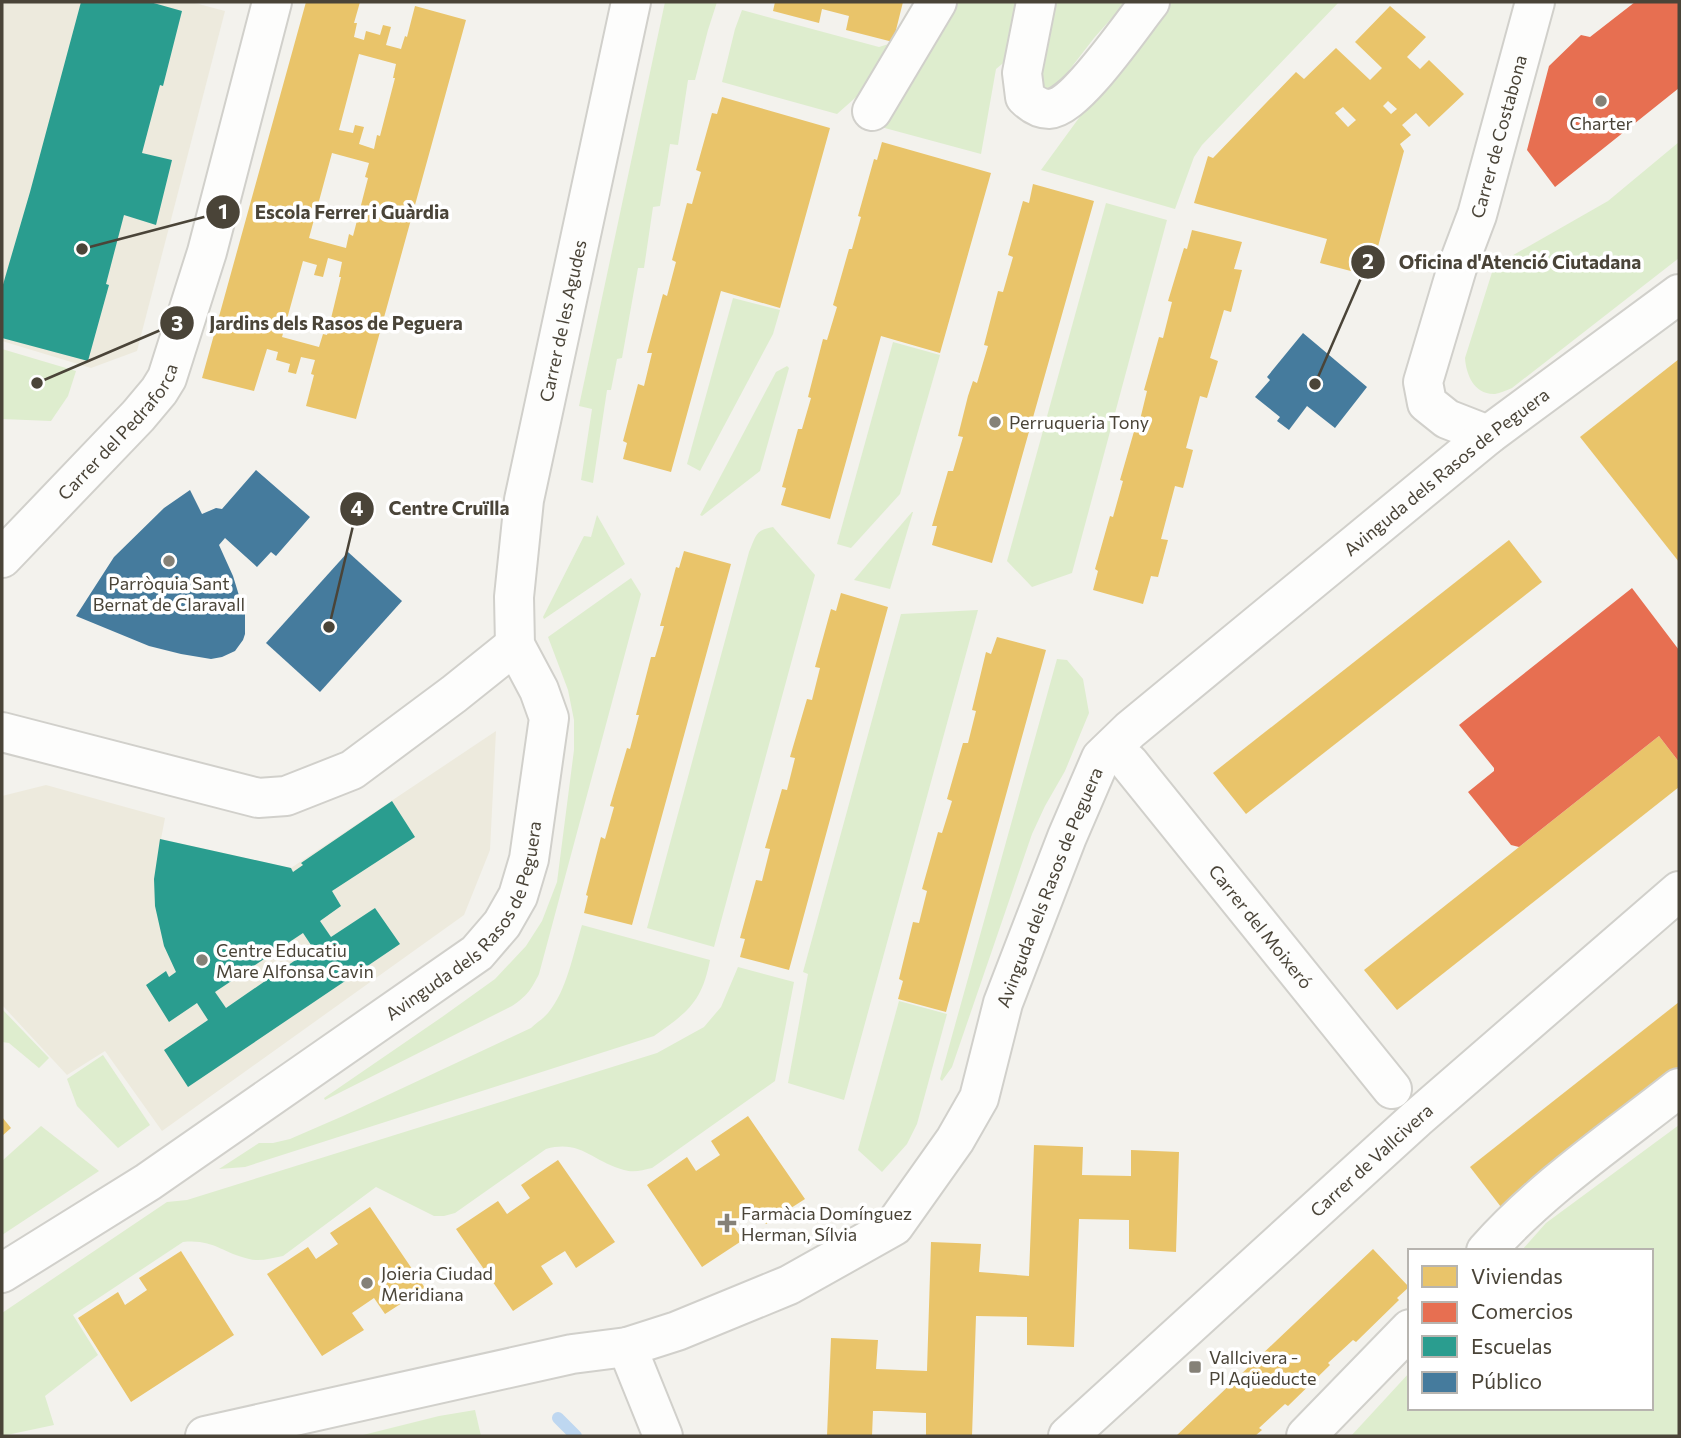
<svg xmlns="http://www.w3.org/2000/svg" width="1681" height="1438" viewBox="0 0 1681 1438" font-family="Commissioner,sans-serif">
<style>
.education{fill:#edeadd}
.green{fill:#deedce}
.homes{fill:#e9c46a;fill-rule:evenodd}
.shops{fill:#e76f51}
.schools{fill:#2a9d8f;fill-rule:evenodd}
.public{fill:#457b9d}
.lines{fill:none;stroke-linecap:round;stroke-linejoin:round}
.stream{stroke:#bed7f0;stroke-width:12}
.minor-casing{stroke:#d1d0cb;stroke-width:42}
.minor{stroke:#fdfdfc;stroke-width:38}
.poi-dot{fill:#858177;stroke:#fff;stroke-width:2.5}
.labels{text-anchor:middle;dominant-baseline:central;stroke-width:7;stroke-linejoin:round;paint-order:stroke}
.poi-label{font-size:18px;fill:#4a4438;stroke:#fff;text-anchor:start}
.street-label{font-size:18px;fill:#4a4438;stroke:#fff}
.leader{fill:none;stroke:#4a4438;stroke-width:2.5}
.callout-dot{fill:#4a4438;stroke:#fff;stroke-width:2.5}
.mark-label{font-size:21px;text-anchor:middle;font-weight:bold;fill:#fff}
.callout-label{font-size:19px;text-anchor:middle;font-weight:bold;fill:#4a4438;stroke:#fff;stroke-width:7;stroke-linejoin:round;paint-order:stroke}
</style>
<rect width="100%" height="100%" fill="#f3f2ed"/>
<!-- education -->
<g class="education">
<path d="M2,2H191L225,11L137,351L91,368L2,341Z"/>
<path d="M496,731L490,850L464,915L162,1131L105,1051L67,1075L2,1005V796L46,785L165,818L161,839L291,868Z"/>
</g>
<!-- green -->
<g class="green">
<path d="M665,2H717L708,30L695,80H688L678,145L670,144L660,206L653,207L644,268H638L622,358L617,359L611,390H607L593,483L581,480L592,409L579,406Z"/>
<path d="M953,2H1023L1008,59L996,69L981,154L881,127Z"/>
<path d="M1052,2H1126L1094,38L1057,86L1047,91H1037Z"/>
<path d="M1167,2H1339L1202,145L1194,157L1175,209L1041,170L1146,26Z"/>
<path d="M742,10L879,47L895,42L872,83L837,114L722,82L735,29Z"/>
<path d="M1679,142V258L1512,388C1507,390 1500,393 1495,394C1474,395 1466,374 1465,358L1494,266L1608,201Z"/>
<path d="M1106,203L1167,220L1072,573L1032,587L1007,561Z"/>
<path d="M733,298L780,310L773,334L700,471L687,464Z"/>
<path d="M893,342L940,355L900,494L851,548L837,544Z"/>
<path d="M2,349L76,371L68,396L51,421L2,419Z"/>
<path d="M787,366L789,368L760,471L702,516L700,515L776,372Z"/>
<path d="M912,512H913L890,589L854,580Z"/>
<path d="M597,515L625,564L544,619L543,617L584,536L591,537Z"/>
<path d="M773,527L815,575L714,947L647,928L749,552C756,536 755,530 773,527Z"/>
<path d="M631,578L641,594L539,974C531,990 527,996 512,1006L325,1100L324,1098L442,1017L495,979L526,946L542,921L557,882L574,750V720L568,690L548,637Z"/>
<path d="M978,610L844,1100L788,1083L808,974L803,972L901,614Z"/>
<path d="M1057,659L1067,660L1083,679L1089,713L1065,771L1045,806L1032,834L952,1067L942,1081L940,1079Z"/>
<path d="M582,925L710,960C702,1002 688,1012 654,1036L245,1167L219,1169L259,1143H273L290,1139L343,1116L531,1028C536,1023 543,1019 548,1013C567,990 573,954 582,925Z"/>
<path d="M738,967L794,982L775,1081L652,1168C643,1170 634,1173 624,1170C593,1162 581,1139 546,1149L455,1213L444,1216H434L376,1187L283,1256C272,1258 260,1262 249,1259C222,1253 214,1239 183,1242L73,1315L98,1355L45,1396L54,1425L2,1436V1313L167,1202L187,1200L657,1053L704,1027L721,1007Z"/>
<path d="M899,1001L947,1014L917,1124L907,1144L882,1172L858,1150Z"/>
<path d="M2,1009L49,1058L39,1068L9,1043L2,1042Z"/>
<path d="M103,1055L150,1125L118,1148L77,1106L67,1079Z"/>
<path d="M1679,1125V1436H1351L1410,1372V1408H1651V1251H1521L1546,1223Z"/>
<path d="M41,1126L99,1171L2,1235V1161Z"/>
<path d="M475,1410L481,1436H359L439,1416Z"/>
</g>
<!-- homes -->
<g class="homes">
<path d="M306,2H360L354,23H357L354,37L364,40L366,31L380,35L383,25L391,27L386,45L401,49L405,36L407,37L415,6L466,20L356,419L306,406L314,375L311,374L315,360L301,357L296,374L288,372L290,364L276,360L278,352L267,349L254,391L202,378ZM359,54L396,64L393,78H395L380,136L377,135L374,149L359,144L364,127L355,125L353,133L339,130ZM332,153L369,163L365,177L368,178L353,236L349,234L346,248L309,238ZM328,258L342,262L339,277H341L327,335L323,334L319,347L282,337L303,261L317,265L314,275L323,277Z"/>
<path d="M775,2H903L893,42L846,30L849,16L822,9L819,23L773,11Z"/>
<path d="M1390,6L1426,37L1407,57L1420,69L1429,60L1464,94L1429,127L1416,113L1402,125L1411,135L1400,144L1404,151L1370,276L1320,263L1327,239L1194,203L1208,156L1213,158L1296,72L1304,79L1336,48L1370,80L1382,68L1355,42ZM1388,101L1397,109L1391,114L1383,106ZM1343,107L1356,120L1348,127L1335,113Z"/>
<path d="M722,97L830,128L780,308L721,291L671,472L623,459L627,443L623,441L638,384L644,386L652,353H647L663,294L667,296L676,262L672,260L687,203L692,204L701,172L696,170L712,113L717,114Z"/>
<path d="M882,142L991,173L940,353L881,336L830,519L781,505L786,488L782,487L798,429H802L811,398L808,397L823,339L827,340L837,307L833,305L849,249H852L861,217L858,216L874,159L877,160Z"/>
<path d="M1033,184L1094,201L992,563L932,545L937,526H932L948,471H953L963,437L958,436L968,396L973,381L977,383L988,346L984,345L998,291L1003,292L1013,257L1008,255L1023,201L1029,203Z"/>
<path d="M1192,230L1242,242L1234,269L1242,270L1231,312L1224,310L1210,358L1218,361L1207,398L1200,396L1186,448L1193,450L1183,488L1175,486L1161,539L1168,540L1158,577L1151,576L1143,604L1093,590L1098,571L1095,569L1110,516L1113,517L1123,481L1120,480L1135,428H1138L1147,391L1144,390L1159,337L1163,338L1172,302L1168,301L1184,248L1187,249Z"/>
<path d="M1679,359V562L1580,437Z"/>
<path d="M1509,540L1542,582L1246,814L1213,773Z"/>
<path d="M684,551L731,564L632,925L584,913L588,896L586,895L601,837L605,839L614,807L610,806L627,748L630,749L639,715H636L651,657H655L664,626H660L676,567L679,568Z"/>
<path d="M841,593L888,607L789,970L740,957L745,939L740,938L756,880L762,881L770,849L765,848L782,789L787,790L795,758L790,757L807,699L812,700L820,668L815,667L831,609L836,611Z"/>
<path d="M997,637L1046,650L946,1012L898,999L903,981L899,979L913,922L919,923L927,891L922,889L938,832L942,833L952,801L947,799L963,743H968L976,711L972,710L986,652L991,654Z"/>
<path d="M1659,736L1679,762V787L1397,1010L1364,970Z"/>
<path d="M1679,1002V1070L1501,1207L1470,1167Z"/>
<path d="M748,1116L805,1199L766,1224L755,1208L731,1223L743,1240L702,1267L647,1185L687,1157L696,1171L720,1155L711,1141Z"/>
<path d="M2,1117L11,1128L2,1136Z"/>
<path d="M1034,1145L1083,1147L1082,1175L1131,1176V1150L1179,1152L1176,1252L1129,1249V1220L1079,1219L1074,1347L1027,1345V1317L976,1316L972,1436H926V1413L881,1411H873L872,1436H827L831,1338L878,1340L876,1369L927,1371L931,1242L981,1244L979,1272L1029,1276Z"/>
<path d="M558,1160L615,1242L576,1268L565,1251L541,1266L553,1284L513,1311L456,1229L498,1201L507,1214L530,1198L521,1185Z"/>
<path d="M370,1207L425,1288L385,1314L374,1298L352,1313L364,1330L322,1356L267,1274L308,1247L316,1259L338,1244L330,1233Z"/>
<path d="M1373,1249L1409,1287L1397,1298L1399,1300L1356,1342L1353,1340L1328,1363L1330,1365L1288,1406L1285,1404L1259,1428L1262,1430L1255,1436H1176Z"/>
<path d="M181,1251L234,1335L131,1402L78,1318L118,1292L125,1305L147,1290L139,1278Z"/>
</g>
<!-- shops -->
<g class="shops">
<path d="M1635,2H1679V88L1555,187L1527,150L1549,66L1581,35L1590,37Z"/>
<path d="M1632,588L1679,650V762L1659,736L1519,847L1511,845L1468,792L1494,771V768L1459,725Z"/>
</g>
<!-- schools -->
<g class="schools">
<path d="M81,2H150L182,11L163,86L160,85L142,153L172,160L156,225L124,215L106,284L109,285L88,361L2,338V288L30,192Z"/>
<path d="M392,801L415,837L332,891L341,906L320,921L331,937L375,908L400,944L188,1087L164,1050L208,1020L197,1003L169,1022L146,985L166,971L169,977L176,972L164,946L155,906L154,879L160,839L291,868L293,872L303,865L301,863ZM303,933L313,948L226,1008L215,992Z"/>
</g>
<!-- public -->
<g class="public">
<path d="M1303,333L1367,387L1335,428L1307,406L1289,430L1277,421L1280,417L1255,397L1270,380L1267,377Z"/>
<path d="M256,470L310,517L276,556L271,552L257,567L225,538L219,545L233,576L245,615V634L243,640L235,651L222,657L211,659L181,654L149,646L76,616L114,557L164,508L190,490L202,514L216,508L222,509Z"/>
<path d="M348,552L402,601L320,692L266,643Z"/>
</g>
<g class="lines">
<!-- stream -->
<path class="stream" d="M558,1418L576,1436"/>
<!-- minor casing -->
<g class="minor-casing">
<g id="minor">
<path d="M1036,2L1022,73L1025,97C1032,104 1039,109 1049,109C1076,108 1132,24 1150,2"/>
<path d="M872,111L937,2"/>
<path id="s1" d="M1488,435L1447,419L1427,403L1423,382L1457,268L1477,215L1535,2"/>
<path id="s2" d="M2,558L138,416L159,391L167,378L207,252L272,2"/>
<path d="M2,732L258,798L286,796L352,770L454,694L515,645"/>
<path id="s3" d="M1129,763L1392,1089"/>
<path d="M1486,1251C1542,1188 1613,1140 1679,1088"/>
<path id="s4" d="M2,1273L148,1182L477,953L502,924L518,896L529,859L549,718L539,690L515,645L514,597L524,500L631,2"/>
<path d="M627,1347L663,1436"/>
<path id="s5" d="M205,1436L572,1354L627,1347L677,1331L789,1285L894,1226L955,1140L979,1098L1003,1003L1067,837L1101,758L1130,730L1488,435L1679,294"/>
<path id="s6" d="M1068,1436L1416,1119L1679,891"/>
<path d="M1306,1436L1410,1329"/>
</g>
</g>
<!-- minor -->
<use href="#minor" class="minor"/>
</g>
<!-- markers -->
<g class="poi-dot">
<circle cx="1601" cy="101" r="7"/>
<circle cx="995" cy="422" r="7"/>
<circle cx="169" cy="561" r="7"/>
<circle cx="202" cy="960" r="7"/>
<path d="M723.5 1212.5h7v7h7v7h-7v7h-7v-7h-7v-7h7z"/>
<circle cx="367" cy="1283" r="7"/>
<rect x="1188" y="1360" width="14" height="14" rx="3.5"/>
</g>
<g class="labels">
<!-- poi labels -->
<g class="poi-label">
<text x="1601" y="123" text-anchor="middle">Charter</text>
<text x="1009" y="422">Perruqueria Tony</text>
<text x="169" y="583" text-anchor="middle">Parròquia Sant<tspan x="169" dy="21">Bernat de Claravall</tspan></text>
<text x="216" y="950">Centre Educatiu<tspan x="216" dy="21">Mare Alfonsa Cavin</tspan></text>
<text x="741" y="1213">Farmàcia Domínguez<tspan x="741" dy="21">Herman, Sílvia</tspan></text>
<text x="381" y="1273">Joieria Ciudad<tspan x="381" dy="21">Meridiana</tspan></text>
<text x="1209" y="1357">Vallcivera -<tspan x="1209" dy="21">Pl Aqüeducte</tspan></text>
</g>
<!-- street labels -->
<g class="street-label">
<text stroke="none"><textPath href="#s1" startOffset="348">Carrer de Costabona</textPath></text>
<text stroke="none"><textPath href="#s4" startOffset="1234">Carrer de les Agudes</textPath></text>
<text stroke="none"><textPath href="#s2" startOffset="172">Carrer del Pedraforca</textPath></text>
<text stroke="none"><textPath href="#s5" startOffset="1690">Avinguda dels Rasos de Peguera</textPath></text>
<text stroke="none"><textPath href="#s5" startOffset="1102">Avinguda dels Rasos de Peguera</textPath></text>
<text stroke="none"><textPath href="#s4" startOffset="592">Avinguda dels Rasos de Peguera</textPath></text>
<text stroke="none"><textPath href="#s3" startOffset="210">Carrer del Moixeró</textPath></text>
<text stroke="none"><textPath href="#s6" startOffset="410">Carrer de Vallcivera</textPath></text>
</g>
</g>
<!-- callouts -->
<path class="leader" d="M82 249L223 212M1315 384L1368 262M37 383L177 323M329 627L357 509"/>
<g class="callout-dot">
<circle cx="82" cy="249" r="7"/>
<circle cx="1315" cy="384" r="7"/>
<circle cx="37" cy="383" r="7"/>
<circle cx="329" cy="627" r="7"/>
<circle cx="223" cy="212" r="18"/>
<circle cx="1368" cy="262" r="18"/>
<circle cx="177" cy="323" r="18"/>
<circle cx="357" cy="509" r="18"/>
</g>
<g class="mark-label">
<text x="223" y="219">1</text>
<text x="1368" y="269">2</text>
<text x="177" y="331">3</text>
<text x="357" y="516">4</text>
</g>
<g class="callout-label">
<text x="352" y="219">Escola Ferrer i Guàrdia</text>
<text x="1520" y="269">Oficina d'Atenció Ciutadana</text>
<text x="336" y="330">Jardins dels Rasos de Peguera</text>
<text x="449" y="515">Centre Cruïlla</text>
</g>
<!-- border -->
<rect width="1681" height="1438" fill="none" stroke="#4a4438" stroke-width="7"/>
<!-- legend -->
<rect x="1408" y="1249" width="245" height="161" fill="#ffffff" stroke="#b7b4af" stroke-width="2"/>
<rect x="1422" y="1266" width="35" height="21" fill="#e9c46a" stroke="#b7b4af" stroke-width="2"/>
<text x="1471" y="1284" font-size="21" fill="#4a4438">Viviendas</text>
<rect x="1422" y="1302" width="35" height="21" fill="#e76f51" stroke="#b7b4af" stroke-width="2"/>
<text x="1471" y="1319" font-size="21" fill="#4a4438">Comercios</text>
<rect x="1422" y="1336" width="35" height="21" fill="#2a9d8f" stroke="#b7b4af" stroke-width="2"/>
<text x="1471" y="1354" font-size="21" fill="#4a4438">Escuelas</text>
<rect x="1422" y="1372" width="35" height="21" fill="#457b9d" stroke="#b7b4af" stroke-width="2"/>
<text x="1471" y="1389" font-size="21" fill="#4a4438">Público</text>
</svg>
